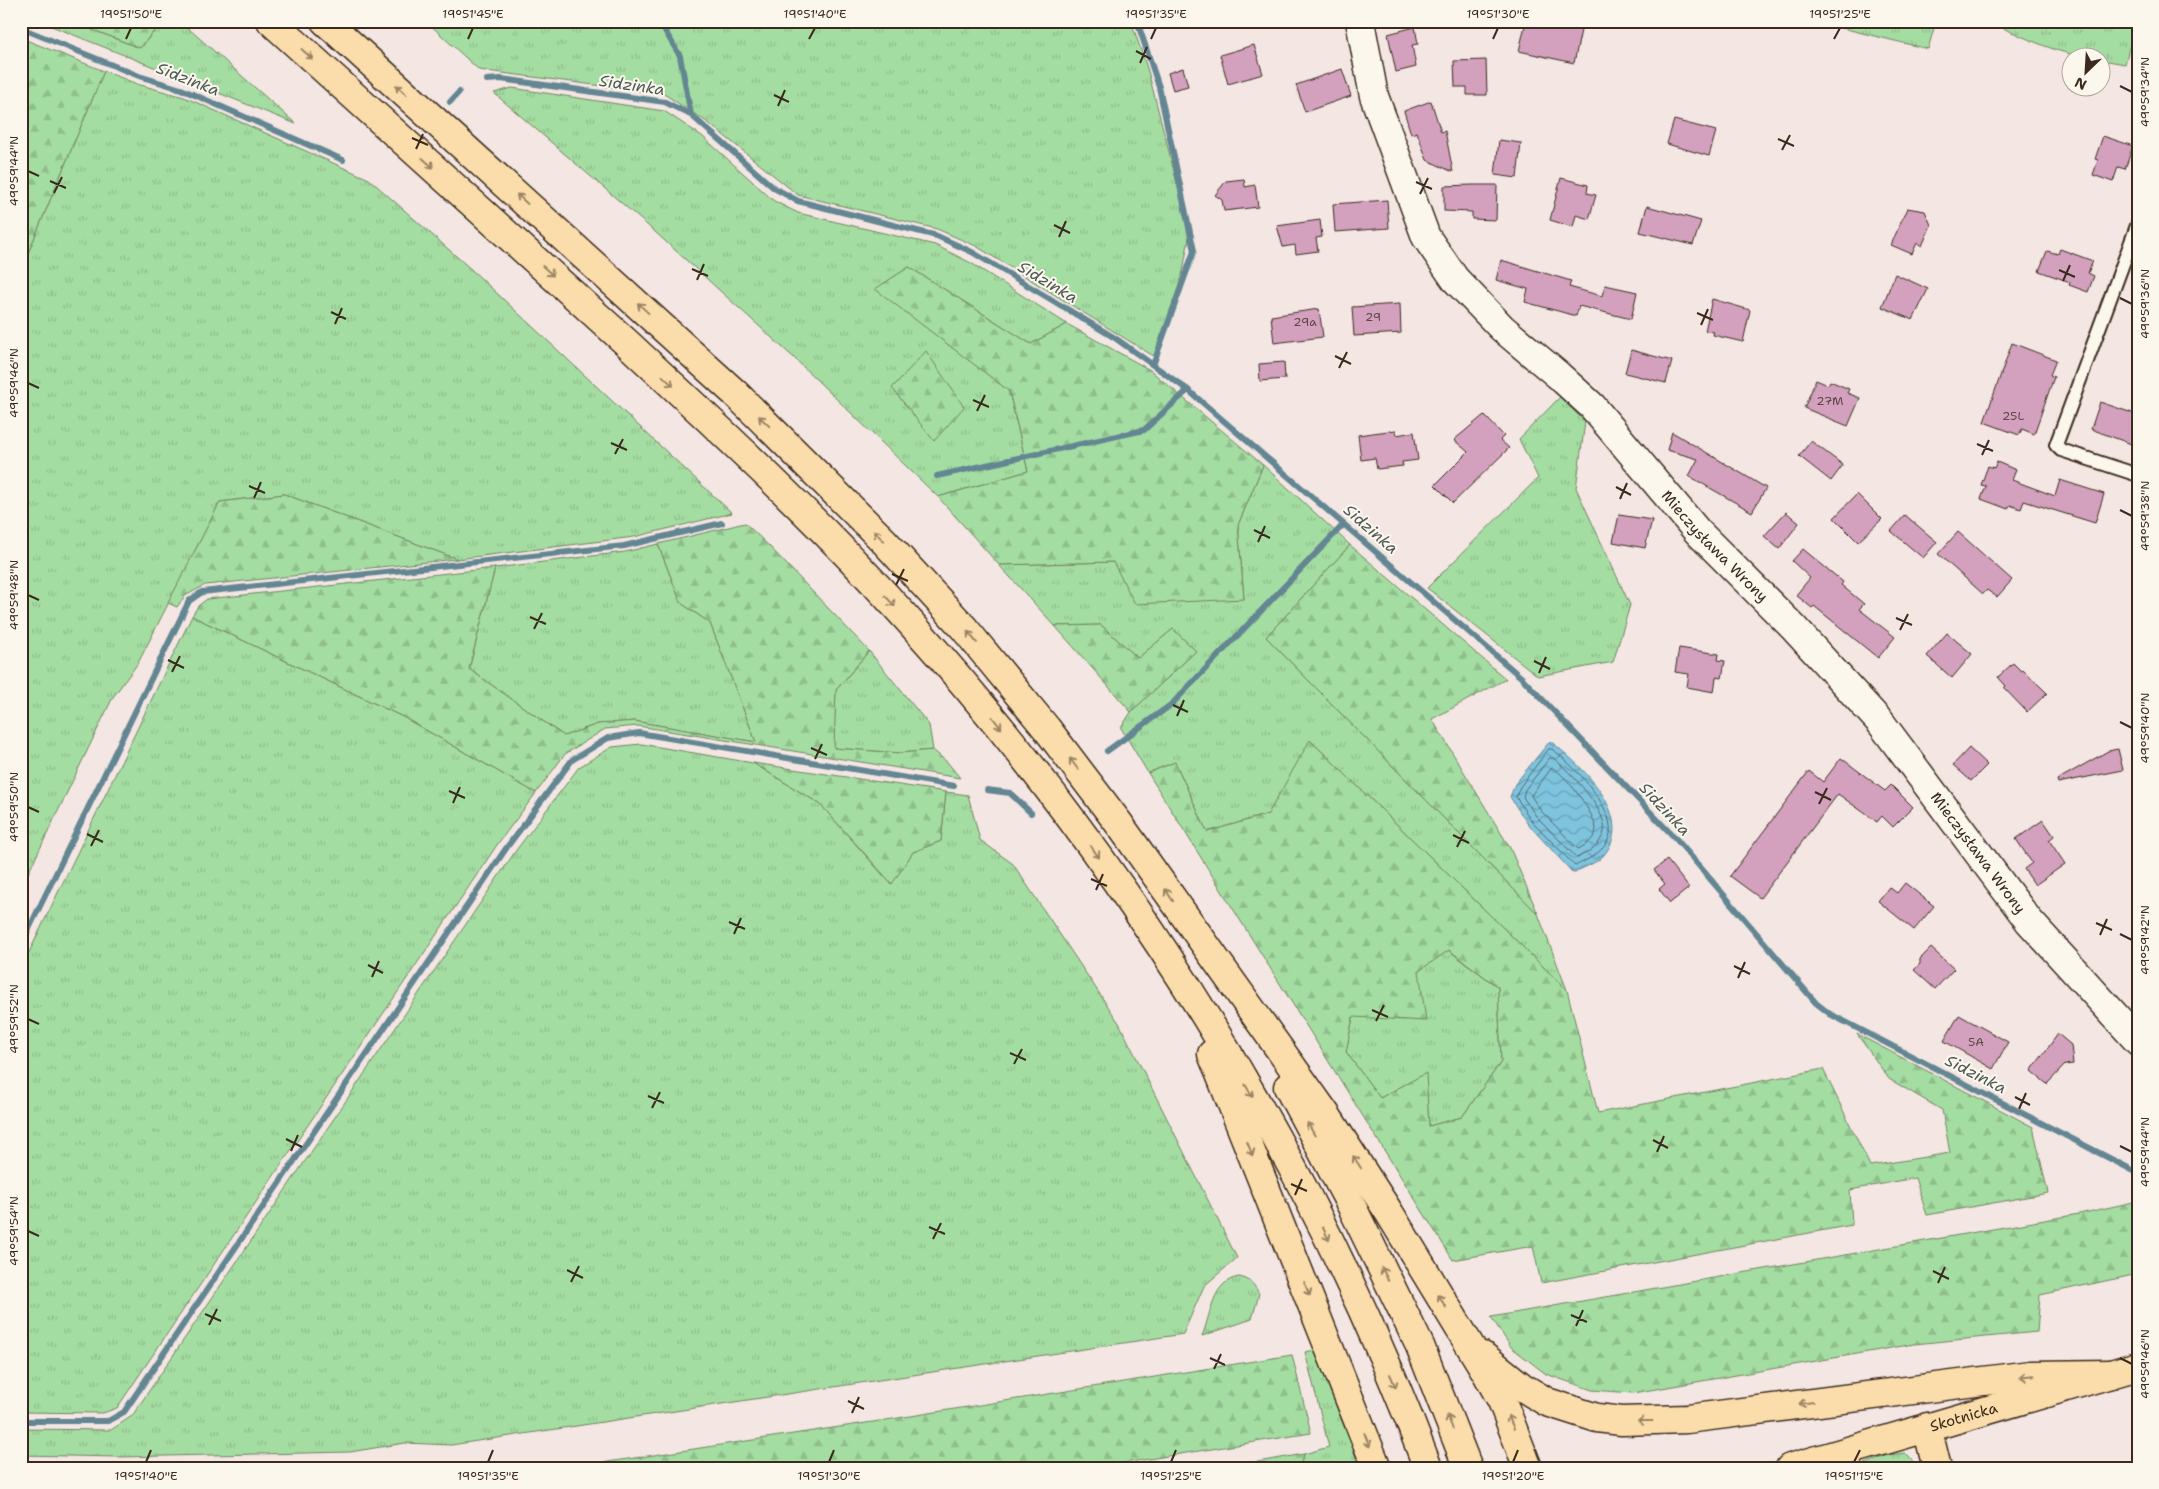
<svg xmlns="http://www.w3.org/2000/svg" width="2159" height="1489" viewBox="0 0 2159 1489" font-family="'Shantell Sans',sans-serif">
<style>
.grass{fill:url(#grass-tufts);stroke:#708460}
.forest{fill:url(#forest-firs);stroke:#708460;fill-rule:evenodd}
.water{fill:url(#water-waves);stroke:#638692}
.lines{fill:none;stroke-linecap:round;stroke-linejoin:round}
.shore{stroke:#56686b;stroke-width:1}
.stream{stroke:#638692;stroke-width:6}
.building{fill:#d3a1be;stroke:#3b2a1e}
.service-casing{stroke:#3b2a1e;stroke-width:16}
.tertiary-casing{stroke:#3b2a1e;stroke-width:31}
.primary-casing{stroke:#3b2a1e;stroke-width:31}
.motorway-casing{stroke:#3b2a1e;stroke-width:31}
.service{stroke:#fbf7ec;stroke-width:12}
.tertiary{stroke:#fbf7ec;stroke-width:28}
.primary{stroke:#fbddab;stroke-width:28}
.motorway{stroke:#fbddab;stroke-width:28}
.oneway{stroke:#9b8464}
.ticks{fill:none;stroke:#3b2a1e;stroke-width:2}
.labels{text-anchor:middle;dominant-baseline:central;stroke-width:4;stroke-linejoin:round;paint-order:stroke}
.number-label{font-size:12px;fill:#614846}
.street-label{font-size:15px;fill:#3b2a1e;stroke:#fbf7ec}
.water-label{font-size:16px;font-style:italic;fill:#4f5858;stroke:#fbf7ec}
.neatline{fill:none;stroke:#3b2a1e;stroke-width:2}
.ticks-label{font-size:12px;text-anchor:middle;fill:#3b2a1e}
</style>
<defs>
<pattern id="grass-tufts" width="24" height="20" patternUnits="userSpaceOnUse" patternTransform="scale(1.25)"><rect width="24" height="20" fill="#a4dda2"/><path d="M3 7l-1-3M5 7V3M7 7l1-3M15 17l-1-3M17 17v-4M19 17l1-3" fill="none" stroke="#8ebe8b"/></pattern>
<pattern id="forest-firs" width="22" height="20" patternUnits="userSpaceOnUse" patternTransform="scale(1.25)"><rect width="22" height="20" fill="#a4dda2"/><path d="M5 1l3.5 6h-7zM16 11l3.5 6h-7z" fill="#8ebe8b"/></pattern>
<pattern id="water-waves" width="16" height="10" patternUnits="userSpaceOnUse" patternTransform="scale(1.25)"><rect width="16" height="10" fill="#7ec4df"/><path d="M0 5q4-4 8 0t8 0" fill="none" stroke="#689fb4"/></pattern>
</defs>
<rect width="100%" height="100%" fill="#f3e6e3"/>
<filter id="ink" filterUnits="userSpaceOnUse"><feTurbulence type="fractalNoise" baseFrequency=".02" numOctaves="2"/><feDisplacementMap in="SourceGraphic" scale="10" xChannelSelector="R" yChannelSelector="G"/><feConvolveMatrix kernelMatrix="1 2 1 2 8 2 1 2 1" color-interpolation-filters="sRGB"/></filter>
<g filter="url(#ink)">
<!-- grass -->
<g class="grass">
<path d="M39,21H70L140,48L159,26L149,21H180L296,124Z"/>
<path d="M426,21H1131L1148,71L1190,233L1182,276L1155,357L976,246L937,229L798,195L707,122L664,94L479,70Z"/>
<path d="M1813,21H1936L1928,49Z"/>
<path d="M1987,21H2136L2125,64L2102,60V58C2061,58 2023,36 1987,21Z"/>
<path d="M104,71L137,84L184,97L369,179L473,271L732,513L634,537L457,559L284,494L220,502L138,663L113,697L21,888V270Z"/>
<path d="M512,88L664,111L702,136L774,201L798,213L935,245L971,263L1067,324L1031,344L909,267L876,289L1009,391L1028,471L938,497L792,356L654,231L494,93Z"/>
<path d="M1560,397L1585,422L1576,488L1630,605L1613,662L1538,676L1427,588L1538,478L1519,439Z"/>
<path d="M1263,465L1350,545L1266,637L1538,914L1567,990L1311,741L1268,814L1207,832L1175,762L1148,773L1121,728L1131,712L1196,651L1173,629L1138,658L1101,625L1055,626L999,565L1113,562L1244,599L1238,525Z"/>
<path d="M658,544L681,603L710,623L756,742L634,721L598,724L564,736L469,669L495,568L625,552Z"/>
<path d="M192,616L403,717L536,793L499,842L117,1408L103,1413L21,1412V969Z"/>
<path d="M869,651L929,725L933,750L900,753L833,748L836,690Z"/>
<path d="M641,744L753,763L820,804L891,884L913,852L941,841L946,792L968,795L980,840L1013,864L1119,1023L1237,1258L1204,1286L1183,1334L451,1445L405,1443L350,1452L118,1457L21,1455V1429L111,1430L132,1416L517,849L579,767L612,747Z"/>
<path d="M1448,950L1498,987L1501,1062L1462,1117L1429,1126L1425,1074L1380,1098L1346,1052L1353,1017Z"/>
<path d="M1239,1277C1250,1279 1254,1284 1259,1294L1252,1319L1202,1336C1211,1315 1212,1281 1239,1277Z"/>
<path d="M1315,1350L1360,1468H1299L1304,1454L1329,1447L1305,1352Z"/>
<path d="M1905,1453L1919,1468H1869L1865,1464L1889,1455Z"/>
</g>
<!-- forest -->
<g class="forest">
<path d="M70,21H149L159,25L140,48Z"/>
<path d="M21,38L104,71L21,270Z"/>
<path d="M909,267L1031,344L1067,324L1150,370L1263,465L1238,525L1244,599L1135,604L1113,562L999,565L938,497L1028,471L1009,391L875,289Z"/>
<path d="M926,351L964,407L934,441L892,388Z"/>
<path d="M284,494L457,559L205,585L185,596L177,607L168,603L220,502Z"/>
<path d="M745,523L769,546L869,651L836,690L834,748L900,753L933,750L948,763L960,778L638,726L605,729L565,754L536,793L403,717L192,616L198,606L207,599L495,568L469,669L564,736L598,724L634,721L756,742L710,623L681,603L658,544Z"/>
<path d="M1350,545L1506,679L1432,719L1510,848L1538,914L1266,637Z"/>
<path d="M1101,625L1138,658L1173,629L1196,651L1131,712L1055,626Z"/>
<path d="M1310,740L1567,990L1598,1113L1823,1069L1870,1166L1950,1153L1942,1110L1889,1079L1857,1034L2033,1127L2048,1193L1927,1215L1915,1178L1850,1190L1852,1225L1541,1283L1533,1246L1453,1260L1148,773L1175,762L1207,832L1268,814ZM1449,950L1498,987L1501,1062L1462,1117L1429,1126L1426,1073L1380,1098L1346,1052L1353,1017L1426,1021L1419,971Z"/>
<path d="M753,763L946,792L941,841L913,852L892,884L820,804Z"/>
<path d="M2138,1201V1274L2040,1295L2037,1332L1914,1344L1633,1393L1592,1390L1546,1374L1511,1347L1491,1317L2079,1214Z"/>
<path d="M1292,1355L1311,1433L1093,1468H568L886,1420Z"/>
<path d="M1304,1454L1299,1468H1223Z"/>
</g>
<!-- water -->
<path class="water" d="M1550,741C1580,764 1638,817 1603,856C1597,863 1582,868 1573,873L1527,823L1510,797L1515,784Z"/>
<g class="lines">
<!-- shore -->
<g class="shore">
<path d="M1549,749H1552C1571,763 1614,806 1610,833C1608,850 1589,859 1575,866L1531,820L1516,797L1520,787Z"/>
<path d="M1550,758H1553C1568,769 1609,812 1604,832C1600,846 1588,852 1577,858L1536,816L1523,797L1525,790Z"/>
<path d="M1552,768C1564,771 1597,817 1596,830C1595,839 1586,845 1578,849L1542,812L1531,796Z"/>
</g>
<!-- stream -->
<g class="stream">
<path d="M659,21L680,56L691,115"/>
<path d="M1137,21L1159,87L1194,251L1153,365"/>
<path d="M21,28L139,76L181,89L343,160"/>
<path d="M487,80L501,79L665,102L691,115L774,188L798,201L937,236L972,252L1115,338L1153,365L1188,390L1522,678L1677,840L1816,1003L1830,1014L2138,1173"/>
<path d="M450,102L459,92"/>
<path d="M937,476L1144,430L1188,390"/>
<path d="M1107,751L1172,704L1343,525"/>
<path d="M987,790L1010,793L1031,813"/>
<path d="M21,945L189,601L202,592L624,546L722,523"/>
<path d="M21,1421H108L124,1412L507,847L572,760L608,738L639,733L954,786"/>
</g>
</g>
<!-- building -->
<g class="building">
<path d="M1526,21H1583L1574,63L1519,51Z"/>
<path d="M1415,27L1418,44L1412,45L1416,67L1396,72L1388,34Z"/>
<path d="M1254,45L1263,74L1228,84L1220,55Z"/>
<path d="M1486,60L1487,95H1467V87H1455L1454,61Z"/>
<path d="M1183,68L1188,86L1173,90L1168,73Z"/>
<path d="M1342,69L1351,96L1305,112L1296,85Z"/>
<path d="M1431,101L1441,132L1445,131L1453,172L1427,160L1417,132L1411,134L1404,111Z"/>
<path d="M1674,120L1716,131L1709,156L1667,144Z"/>
<path d="M2103,136L2133,146L2125,169L2118,167L2113,182L2093,175L2098,160L2095,159Z"/>
<path d="M1499,140L1521,143L1517,178L1495,175Z"/>
<path d="M1561,178L1588,185L1587,193L1596,195L1589,219L1576,215L1573,227L1550,220Z"/>
<path d="M1244,179L1245,187L1255,185L1258,207L1224,211L1222,200L1215,195L1226,181Z"/>
<path d="M1472,185H1497L1496,220L1472,219V212L1444,211V186Z"/>
<path d="M1387,200L1389,228L1335,232L1333,204Z"/>
<path d="M1647,206L1701,221L1693,245L1640,232Z"/>
<path d="M1907,208L1925,211L1931,225L1922,246L1917,243L1912,254L1891,245Z"/>
<path d="M1320,220L1322,237L1316,238L1318,251L1296,254L1295,245L1283,247L1277,226Z"/>
<path d="M2060,249L2093,261L2088,273L2094,276L2088,292L2069,285L2070,282L2039,271L2047,251L2058,254Z"/>
<path d="M1501,260L1571,281L1569,287L1602,296L1605,285L1637,292L1631,319L1579,306L1576,316L1525,302L1528,289L1496,280Z"/>
<path d="M1895,274L1928,289L1913,320L1882,307Z"/>
<path d="M1712,299L1750,310L1743,342L1713,335L1714,332L1705,331Z"/>
<path d="M1400,304L1401,333L1354,336L1352,307Z"/>
<path d="M1319,309L1323,337L1274,343L1271,316Z"/>
<path d="M2012,343L2056,360L2050,375L2054,377L2034,434L2022,429L2019,435L1984,422Z"/>
<path d="M1631,350L1672,361L1666,383L1625,373Z"/>
<path d="M1284,362L1285,379L1260,381L1259,364Z"/>
<path d="M1816,380L1828,385L1830,381L1849,389L1847,393L1860,398L1848,426L1804,408Z"/>
<path d="M2100,402L2138,415V434L2134,445L2091,429Z"/>
<path d="M1484,415L1504,436L1500,440L1509,448L1453,503L1435,485L1468,452L1454,440Z"/>
<path d="M1396,430L1397,435L1414,432L1418,460L1402,462L1403,466L1377,469L1375,458L1361,460L1358,435Z"/>
<path d="M1672,432L1766,488L1752,512L1689,476L1698,459L1667,450Z"/>
<path d="M1811,441L1843,465L1831,481L1799,456Z"/>
<path d="M1997,462L2016,470L2012,480L2055,496L2060,480L2104,494L2095,523L2024,501L2021,509L2010,505L2008,509L1981,499L1986,486L1981,485L1988,466L1994,468Z"/>
<path d="M1857,494L1882,519L1858,542L1834,518Z"/>
<path d="M1786,512L1799,523L1779,549L1764,536Z"/>
<path d="M1619,515L1652,520L1645,548L1613,542Z"/>
<path d="M1905,515L1937,542L1923,558L1891,531Z"/>
<path d="M1958,532L2012,580L1997,597L1987,590L1983,594L1938,554Z"/>
<path d="M1803,549L1843,582L1841,585L1864,604L1859,609L1895,637L1878,658L1814,606L1812,608L1796,595L1810,578L1792,561Z"/>
<path d="M1947,633L1972,654L1952,678L1927,656Z"/>
<path d="M1679,648L1719,654L1718,660L1725,661L1722,678L1716,677L1714,692L1687,687L1689,674L1675,672Z"/>
<path d="M2013,663L2021,671L2023,670L2047,693L2027,712L2004,688L2006,686L1998,677Z"/>
<path d="M1969,748L1987,765L1971,781L1953,765Z"/>
<path d="M2118,749L2123,770L2058,783L2057,780L2108,751Z"/>
<path d="M1841,758L1885,791L1891,785L1913,807L1893,827L1882,816L1877,822L1838,794L1760,898L1730,876L1809,771L1823,782Z"/>
<path d="M2043,820L2054,836L2049,840L2065,864L2035,885L2024,869L2032,863L2016,839Z"/>
<path d="M1667,860L1689,888L1670,903L1659,889L1665,884L1654,870Z"/>
<path d="M1905,883L1934,906L1914,930L1878,901L1889,887L1897,893Z"/>
<path d="M1931,948L1954,969L1935,989L1914,970L1920,964V959Z"/>
<path d="M1959,1015L2008,1042L1993,1069L1944,1041Z"/>
<path d="M2058,1034L2071,1045L2073,1064L2065,1065L2047,1084L2031,1071Z"/>
</g>
<g class="lines">
<!-- service casing -->
<g class="service-casing">
<path id="service" d="M2138,223L2056,445L2061,450L2138,475"/>
</g>
<!-- tertiary casing -->
<g class="tertiary-casing">
<g id="tertiary">
<path id="s1" d="M1360,21L1374,96L1426,237L1455,279L1502,328L1558,375L1592,406L1697,531L1793,627L1881,723L2029,921L2138,1041"/>
</g>
</g>
<!-- primary casing -->
<g class="primary-casing">
<g id="primary">
<path id="s2" d="M1790,1468L2138,1366"/>
</g>
</g>
<!-- motorway casing -->
<g class="motorway-casing">
<g id="motorway">
<path d="M271,21C390,128 509,235 627,343C724,433 821,523 909,621C1131,868 1311,1156 1428,1468"/>
<path d="M325,21L735,393L884,541L964,628L1047,729L1120,825L1325,1113L1390,1214L1486,1372L1502,1401L1528,1468"/>
<path d="M1212,1054L1377,1468"/>
<path d="M1288,1087L1352,1207L1420,1346L1468,1468"/>
<path d="M1483,1356L1522,1387L1547,1402L1597,1418L1622,1421L1687,1419L2030,1375L2111,1374"/>
<path d="M1927,1427L1937,1468"/>
<path d="M1830,1457L1848,1468"/>
</g>
</g>
<!-- service -->
<use href="#service" class="service"/>
<!-- tertiary -->
<use href="#tertiary" class="tertiary"/>
<!-- primary -->
<use href="#primary" class="primary"/>
<!-- motorway -->
<use href="#motorway" class="motorway"/>
</g>
<!-- one-way arrows -->
<defs><path id="oneway-shaft" d="M-6 0H5M1.5-3L5.5 0L1.5 3" fill="none" stroke-width="1.6" stroke-linecap="round" stroke-linejoin="round" transform="scale(1.25)"/></defs>
<g class="oneway">
<use href="#oneway-shaft" transform="translate(307 54) rotate(42)"/>
<use href="#oneway-shaft" transform="translate(401 90) rotate(-138)"/>
<use href="#oneway-shaft" transform="translate(428 163) rotate(42)"/>
<use href="#oneway-shaft" transform="translate(522 199) rotate(-138)"/>
<use href="#oneway-shaft" transform="translate(548 271) rotate(42)"/>
<use href="#oneway-shaft" transform="translate(643 308) rotate(-137)"/>
<use href="#oneway-shaft" transform="translate(668 381) rotate(43)"/>
<use href="#oneway-shaft" transform="translate(764 421) rotate(-136)"/>
<use href="#oneway-shaft" transform="translate(879 536) rotate(-134)"/>
<use href="#oneway-shaft" transform="translate(890 601) rotate(47)"/>
<use href="#oneway-shaft" transform="translate(972 637) rotate(-130)"/>
<use href="#oneway-shaft" transform="translate(997 723) rotate(52)"/>
<use href="#oneway-shaft" transform="translate(1074 764) rotate(-127)"/>
<use href="#oneway-shaft" transform="translate(1095 852) rotate(54)"/>
<use href="#oneway-shaft" transform="translate(1169 895) rotate(-124)"/>
<use href="#oneway-shaft" transform="translate(1249 1091) rotate(60)"/>
<use href="#oneway-shaft" transform="translate(1311 1129) rotate(-120)"/>
<use href="#oneway-shaft" transform="translate(1250 1149) rotate(68)"/>
<use href="#oneway-shaft" transform="translate(1357 1162) rotate(-123)"/>
<use href="#oneway-shaft" transform="translate(1326 1234) rotate(64)"/>
<use href="#oneway-shaft" transform="translate(1385 1274) rotate(-116)"/>
<use href="#oneway-shaft" transform="translate(1307 1289) rotate(68)"/>
<use href="#oneway-shaft" transform="translate(1442 1301) rotate(-121)"/>
<use href="#oneway-shaft" transform="translate(2027 1376) rotate(175)"/>
<use href="#oneway-shaft" transform="translate(1393 1381) rotate(67)"/>
<use href="#oneway-shaft" transform="translate(1806 1403) rotate(172)"/>
<use href="#oneway-shaft" transform="translate(1645 1421) rotate(180)"/>
<use href="#oneway-shaft" transform="translate(1450 1422) rotate(-111)"/>
<use href="#oneway-shaft" transform="translate(1511 1422) rotate(-113)"/>
<use href="#oneway-shaft" transform="translate(1367 1440) rotate(69)"/>
</g>
</g>
<!-- ticks -->
<path class="ticks" d="M126,39L131,28M468,39L473,28M809,39L815,28M1151,39L1156,28M1493,39L1498,28M1834,39L1840,28M1136,51L1151,59M1140,63L1147,47M2120,86L2132,92M774,95L789,102M778,106L785,90M412,138L428,145M1778,139L1794,146M416,149L423,134M1782,150L1790,135M28,171L39,176M50,181L66,188M1416,182L1432,189M54,193L62,177M1420,194L1428,178M1054,225L1070,233M1059,237L1066,221M692,269L708,276M2059,270L2075,277M697,280L704,264M2063,281L2070,265M2120,298L2132,304M331,312L346,319M1697,313L1713,320M335,324L342,308M1701,325L1708,309M1335,356L1351,364M1339,368L1347,352M28,383L39,388M973,400L989,407M977,411L985,395M611,443L627,450M1977,444L1993,451M615,454L623,439M1982,455L1989,440M249,486L265,493M1616,487L1631,495M254,498L261,482M1620,499L1627,483M2120,510L2132,516M1254,530L1270,538M1258,542L1265,526M892,574L908,581M896,585L904,569M28,595L39,600M530,617L546,624M1896,618L1912,625M534,629L542,613M1900,630L1908,614M168,660L184,668M1534,661L1550,669M172,672L180,656M1539,673L1546,657M1173,705L1188,712M1177,716L1184,700M2120,722L2132,728M811,748L827,755M815,759L822,744M449,791L465,798M1815,792L1831,800M453,803L460,787M1819,804L1827,788M28,807L39,812M87,834L103,842M1453,835L1469,843M91,846L99,830M1457,847L1465,831M1091,879L1107,886M1096,890L1103,874M729,922L745,929M2096,923L2112,930M734,934L741,918M2120,934L2132,940M2100,935L2107,919M368,965L383,973M1734,966L1750,974M372,977L379,961M1738,978L1745,962M1372,1010L1388,1017M28,1019L39,1024M1376,1021L1384,1005M1010,1053L1026,1060M1014,1064L1022,1049M648,1096L664,1103M2015,1097L2030,1105M652,1108L660,1092M2019,1109L2026,1093M286,1139L302,1147M1653,1140L1668,1148M2120,1146L2132,1152M291,1151L298,1135M1657,1152L1664,1136M1291,1184L1307,1191M1295,1195L1302,1179M929,1227L945,1234M28,1231L39,1236M933,1239L941,1223M567,1270L583,1278M1933,1271L1949,1279M571,1282L579,1266M1938,1283L1945,1267M205,1314L221,1321M1571,1315L1587,1322M209,1325L217,1309M1576,1326L1583,1310M1210,1358L1225,1365M2120,1358L2132,1364M1214,1369L1221,1354M848,1401L864,1409M852,1413L859,1397M146,1462L151,1450M488,1462L493,1450M829,1462L834,1450M1171,1462L1176,1450M1513,1462L1518,1450M1854,1462L1860,1450"/>
<g class="labels">
<!-- number labels -->
<g class="number-label">
<text x="1373" y="317">29</text>
<text x="1305" y="322">29a</text>
<text x="1830" y="401">27M</text>
<text x="2013" y="416">25L</text>
<text x="1976" y="1042">5A</text>
</g>
<!-- street labels -->
<g class="street-label">
<text stroke="none"><textPath href="#s1" startOffset="651">Mieczysława Wrony</textPath></text>
<text stroke="none"><textPath href="#s1" startOffset="1056">Mieczysława Wrony</textPath></text>
<text stroke="none"><textPath href="#s2" startOffset="181">Skotnicka</textPath></text>
</g>
<!-- water labels -->
<g class="water-label">
<text transform="translate(188 79) rotate(21)">Sidzinka</text>
<text transform="translate(632 85) rotate(8)">Sidzinka</text>
<text transform="translate(1048 282) rotate(31)">Sidzinka</text>
<text transform="translate(1371 529) rotate(41)">Sidzinka</text>
<text transform="translate(1665 809) rotate(47)">Sidzinka</text>
<text transform="translate(1976 1074) rotate(27)">Sidzinka</text>
</g>
</g>
<!-- margin -->
<rect width="2159" height="1489" fill="none" stroke="#fbf7ec" stroke-width="55"/>
<!-- north arrow -->
<g transform="translate(2086 72) rotate(205)"><circle r="24" fill="#fbf7ec" stroke="#aea59a"/>
<path d="M0-4L9 19L0 12L-9 19Z" fill="#3b2a1e"/>
<text y="-8" font-size="14" font-weight="bold" text-anchor="middle" fill="#3b2a1e">N</text>
</g>
<rect x="28" y="28" width="2104" height="1434" class="neatline"/>
<g class="ticks-label">
<text x="131" y="18">19°51'50"E</text>
<text x="473" y="18">19°51'45"E</text>
<text x="815" y="18">19°51'40"E</text>
<text x="1156" y="18">19°51'35"E</text>
<text x="1498" y="18">19°51'30"E</text>
<text x="1840" y="18">19°51'25"E</text>
<text transform="translate(2145 92) rotate(-90)" y="4">49°59'34"N</text>
<text transform="translate(14 171) rotate(-90)" y="4">49°59'44"N</text>
<text transform="translate(2145 304) rotate(-90)" y="4">49°59'36"N</text>
<text transform="translate(14 383) rotate(-90)" y="4">49°59'46"N</text>
<text transform="translate(2145 516) rotate(-90)" y="4">49°59'38"N</text>
<text transform="translate(14 595) rotate(-90)" y="4">49°59'48"N</text>
<text transform="translate(2145 728) rotate(-90)" y="4">49°59'40"N</text>
<text transform="translate(14 807) rotate(-90)" y="4">49°59'50"N</text>
<text transform="translate(2145 940) rotate(-90)" y="4">49°59'42"N</text>
<text transform="translate(14 1019) rotate(-90)" y="4">49°59'52"N</text>
<text transform="translate(2145 1152) rotate(-90)" y="4">49°59'44"N</text>
<text transform="translate(14 1231) rotate(-90)" y="4">49°59'54"N</text>
<text transform="translate(2145 1364) rotate(-90)" y="4">49°59'46"N</text>
<text x="146" y="1480">19°51'40"E</text>
<text x="488" y="1480">19°51'35"E</text>
<text x="829" y="1480">19°51'30"E</text>
<text x="1171" y="1480">19°51'25"E</text>
<text x="1513" y="1480">19°51'20"E</text>
<text x="1854" y="1480">19°51'15"E</text>
</g>
</svg>
